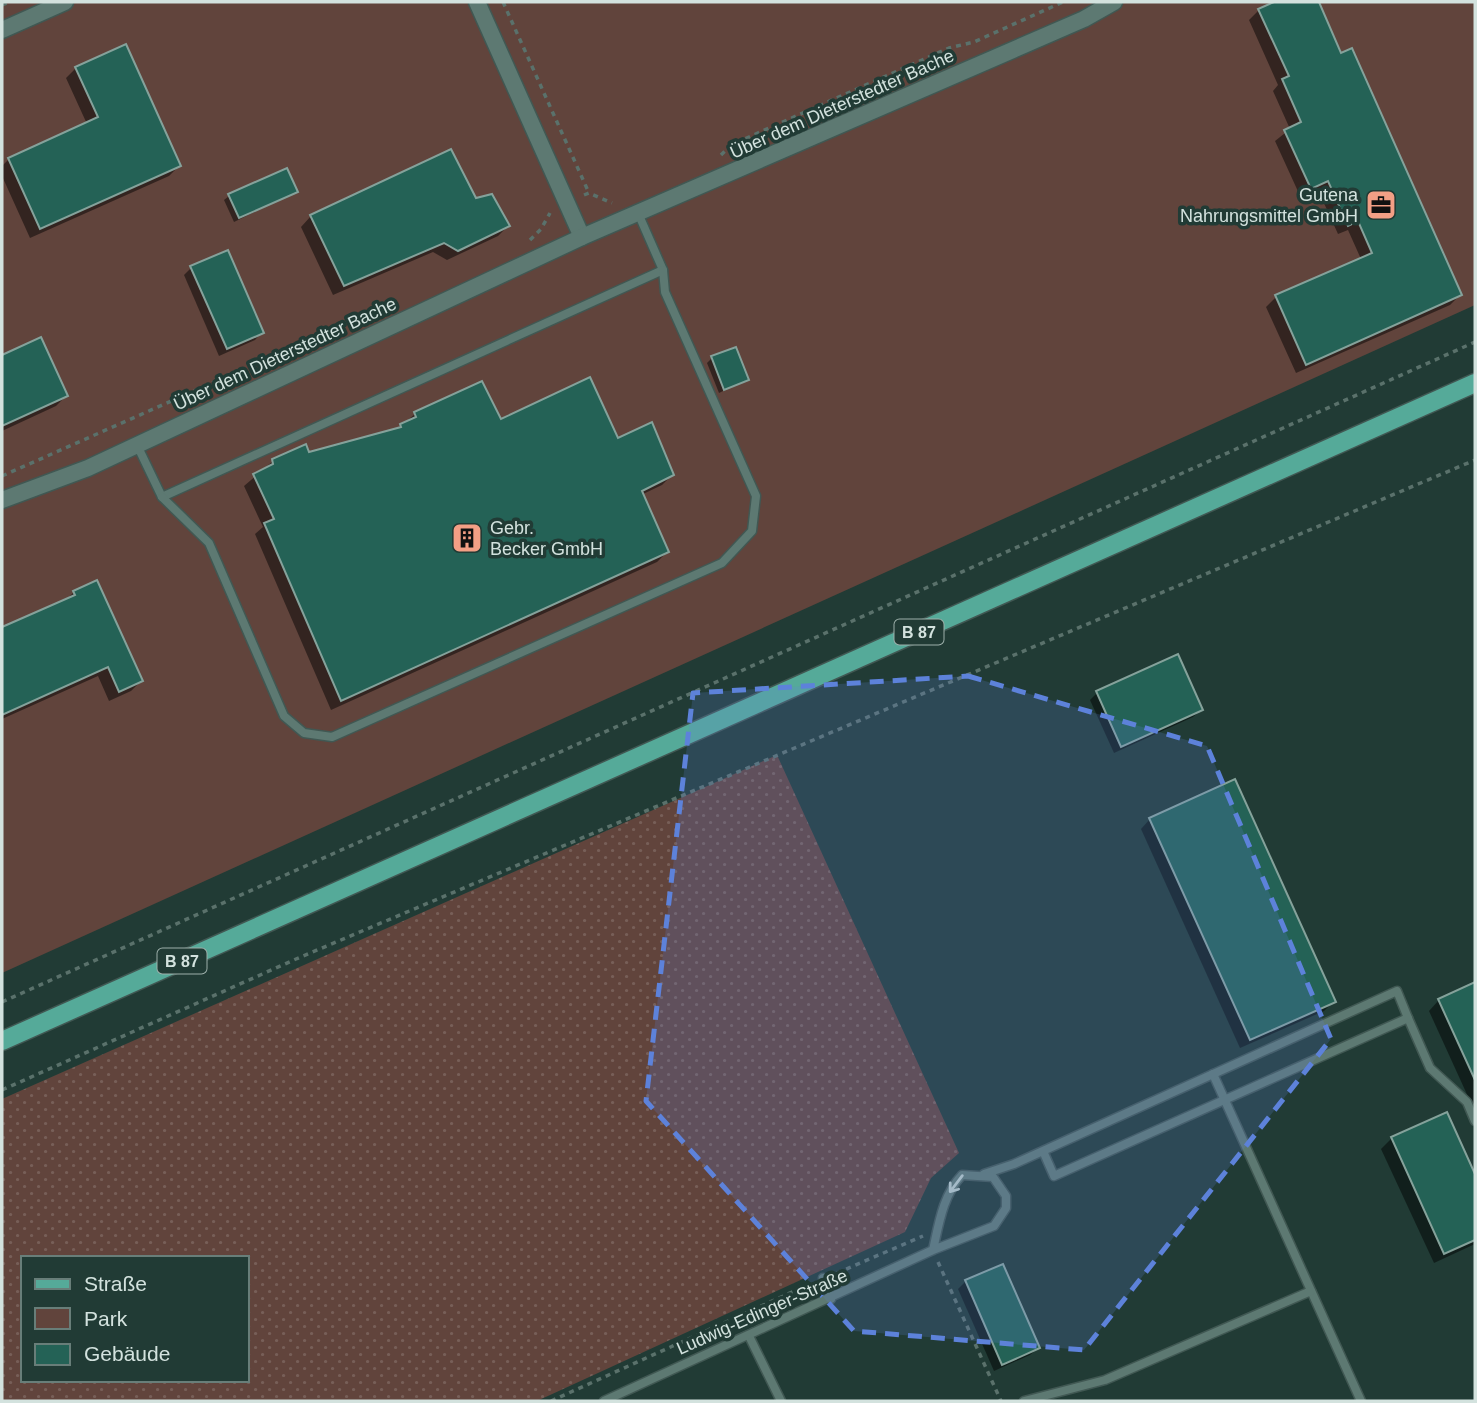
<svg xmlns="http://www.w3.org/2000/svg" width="1477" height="1403" viewBox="0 0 1477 1403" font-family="Helvetica,sans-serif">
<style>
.grass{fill:url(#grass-dots);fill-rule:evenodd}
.green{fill:#61443c}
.shadow{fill:#0007}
.building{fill:#246256;stroke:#85a29b;stroke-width:2}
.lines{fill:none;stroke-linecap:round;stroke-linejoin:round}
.lane-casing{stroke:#415853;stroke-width:11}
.street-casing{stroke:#415853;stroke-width:19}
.primary-casing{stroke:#415853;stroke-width:21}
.path{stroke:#5a716b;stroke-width:3.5;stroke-dasharray:5 5;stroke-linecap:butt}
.lane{stroke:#5d7972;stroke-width:8}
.street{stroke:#5d7972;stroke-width:16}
.primary{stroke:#5a9;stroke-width:18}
.oneway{stroke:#b6c8c3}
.marked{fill:#5d82da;fill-opacity:0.2;stroke:#5d82da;stroke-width:5;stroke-dasharray:14 9;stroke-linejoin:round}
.labels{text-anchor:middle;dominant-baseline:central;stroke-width:7;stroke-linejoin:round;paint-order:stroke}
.shield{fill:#213b35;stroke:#9eb0ab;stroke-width:2}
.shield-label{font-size:16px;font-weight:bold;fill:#d3e2de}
.street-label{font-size:18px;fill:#d3e2de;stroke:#213b35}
.poi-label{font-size:18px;fill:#d3e2de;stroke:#213b35;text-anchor:end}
</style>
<defs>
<pattern id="grass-dots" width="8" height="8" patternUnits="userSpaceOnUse" patternTransform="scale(1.75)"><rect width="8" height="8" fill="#61443c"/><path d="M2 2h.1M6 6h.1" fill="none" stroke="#775f58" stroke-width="1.8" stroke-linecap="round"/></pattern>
</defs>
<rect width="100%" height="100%" fill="#213b35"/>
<!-- grass -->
<path class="grass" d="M777,755L959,1153L931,1178L905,1232L537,1401H2V1099ZM23,1258H247V1380H23Z"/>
<!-- green -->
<path class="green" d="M2,2H1475V305L2,973Z"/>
<!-- shadow -->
<g class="shadow">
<path d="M1279,2H1317L1460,295L1450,305L1296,373L1266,307L1276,297L1361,259L1348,230L1338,234L1318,190L1301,198L1275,141L1290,129L1273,91L1278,85L1249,20L1259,10Z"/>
<path d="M76,68L179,166L169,176L30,238L2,176V166L9,159L87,124L66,78Z"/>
<path d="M296,192L234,222L224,200L229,196Z"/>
<path d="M475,201L508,226L498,236L447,260L433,252L333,295L301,227L311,216Z"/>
<path d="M191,268L262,332L255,340L219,356L184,275Z"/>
<path d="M40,339L66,396L56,406L2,431V357Z"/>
<path d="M712,358L747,379L719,393L707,363Z"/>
<path d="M415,414L500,422L672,475L662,485L641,495L667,552L657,562L331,710L255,534L263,527L244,486L273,461L396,430Z"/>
<path d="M74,592L141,681L131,691L109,701L98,676L2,719V629L66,600Z"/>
<path d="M1097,693L1201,710L1193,717L1114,753L1090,700Z"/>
<path d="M1150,819L1334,1001L1324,1011L1240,1048L1141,829Z"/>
<path d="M1475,984V1112L1429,1011L1439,1000Z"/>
<path d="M1446,1114L1475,1179V1244L1434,1263L1381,1149L1392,1138Z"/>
<path d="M1002,1266L1038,1348L1030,1355L994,1371L958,1289L966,1281Z"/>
</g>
<!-- building -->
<g class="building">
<path d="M1274,2H1319L1341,53L1352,48L1462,295L1306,365L1275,295L1372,253L1358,221L1348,226L1328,181L1311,189L1284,130L1301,122L1282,79L1289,76L1258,9Z"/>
<path d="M126,44L181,166L40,229L8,158L98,117L75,67Z"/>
<path d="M451,149L476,198L492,194L510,226L458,251L444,243L344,286L310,215Z"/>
<path d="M287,168L298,192L239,218L228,194Z"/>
<path d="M228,250L264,333L227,349L190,266Z"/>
<path d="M41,337L68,396L2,426V355Z"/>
<path d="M736,347L749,380L724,390L711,356Z"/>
<path d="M590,377L618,438L652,422L674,475L642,491L669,552L341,701L264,523L274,519L253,474L273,464L272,459L306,444L309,452L401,427L400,424L416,417L414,412L482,381L501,419Z"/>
<path d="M97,580L143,681L119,692L108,667L2,715V627L75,595L73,591Z"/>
<path d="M1178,654L1203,710L1121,747L1096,691Z"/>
<path d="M1235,779L1336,1002L1250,1040L1149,818Z"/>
<path d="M1475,982V1080L1438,999Z"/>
<path d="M1447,1112L1475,1174V1240L1444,1254L1391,1137Z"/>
<path d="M1003,1264L1040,1348L1002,1365L965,1280Z"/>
</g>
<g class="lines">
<!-- lane casing -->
<g class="lane-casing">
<g id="lane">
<path d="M137,445L162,497L663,270L638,213"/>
<path d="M162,497L209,543L284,716L304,733L332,737L722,563L752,531L756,496L665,292L663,270"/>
<path d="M1408,1018L1430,1068L1467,1102L1475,1121"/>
<path d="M1213,1074L1361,1401"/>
<path d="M984,1174L1014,1164L1397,991L1408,1018L1054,1176L1043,1151"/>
<path d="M823,1278L831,1299"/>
<path d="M749,1336L781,1401"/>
<path d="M604,1401L933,1250L994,1226L1006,1208V1196L993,1177L962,1175C943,1195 939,1223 933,1250"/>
<path d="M1024,1401L1105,1380L1311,1291"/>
</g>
</g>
<!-- street casing -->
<g class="street-casing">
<g id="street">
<path d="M477,2L582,237"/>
<path d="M2,30L65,2"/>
<path d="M2,500L88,468L582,237L1084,19L1114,2"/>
</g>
</g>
<!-- primary casing -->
<g class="primary-casing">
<path id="primary" d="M2,1041L1475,383"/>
</g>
<!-- path -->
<g class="path">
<path d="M503,2L589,193"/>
<path d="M2,5L9,2"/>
<path d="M721,155L731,145L949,48L974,42L1063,2"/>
<path d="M584,195L589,193L612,203"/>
<path d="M530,240L541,229L550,213"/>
<path d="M2,476L386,306"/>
<path d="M2,1002L1475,342"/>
<path d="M2,1090L296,959L1475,460"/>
<path d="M938,1262L1001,1401"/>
<path d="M837,1273L923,1236"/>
<path d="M551,1401L810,1284"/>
</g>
<!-- lane -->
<use href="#lane" class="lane"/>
<!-- street -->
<use href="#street" class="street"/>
<!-- primary -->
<use href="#primary" class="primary"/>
</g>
<!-- one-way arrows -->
<defs><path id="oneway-shaft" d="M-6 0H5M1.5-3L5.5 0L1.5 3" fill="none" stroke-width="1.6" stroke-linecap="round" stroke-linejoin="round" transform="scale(1.75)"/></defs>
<use class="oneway" href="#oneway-shaft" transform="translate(956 1184) rotate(127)"/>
<!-- marked area -->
<path class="marked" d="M968,676L1207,746L1331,1039L1084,1350L854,1331L646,1101L693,693Z"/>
<!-- icons -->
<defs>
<g id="office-square" transform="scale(1.575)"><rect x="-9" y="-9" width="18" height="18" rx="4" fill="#f39f85" stroke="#213b35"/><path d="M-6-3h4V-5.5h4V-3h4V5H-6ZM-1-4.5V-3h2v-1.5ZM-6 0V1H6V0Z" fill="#111"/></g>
<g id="building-square" transform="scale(1.575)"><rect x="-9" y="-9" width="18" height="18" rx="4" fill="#f39f85" stroke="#213b35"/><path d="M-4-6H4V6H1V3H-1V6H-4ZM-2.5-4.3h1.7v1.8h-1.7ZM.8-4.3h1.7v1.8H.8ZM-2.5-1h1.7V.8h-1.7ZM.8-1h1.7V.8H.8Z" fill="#111"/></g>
</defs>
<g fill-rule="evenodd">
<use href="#office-square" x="1381" y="205"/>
<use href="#building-square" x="467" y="538"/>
</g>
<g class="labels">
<!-- shield labels -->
<g class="shield">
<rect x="894.5" y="619.5" width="49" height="25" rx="5"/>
<rect x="157.5" y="948.5" width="49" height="25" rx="5"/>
</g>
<g class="shield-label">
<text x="919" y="632">B 87</text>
<text x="182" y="961">B 87</text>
</g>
<!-- street labels -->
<g class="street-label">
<text transform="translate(842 104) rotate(-24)">Über dem Dieterstedter Bache</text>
<text transform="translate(285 354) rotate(-25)">Über dem Dieterstedter Bache</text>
<text transform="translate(762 1312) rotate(-24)">Ludwig-Edinger-Straße</text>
</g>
<!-- poi labels -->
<g class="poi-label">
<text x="1358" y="195">Gutena<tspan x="1358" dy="21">Nahrungsmittel GmbH</tspan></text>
<text x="490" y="528" text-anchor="start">Gebr.<tspan x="490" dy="21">Becker GmbH</tspan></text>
</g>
</g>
<!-- border -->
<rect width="1477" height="1403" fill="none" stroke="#d3e2de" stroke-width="7"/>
<!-- legend -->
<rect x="21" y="1256" width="228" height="126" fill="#213b35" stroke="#687e79" stroke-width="2"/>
<rect x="35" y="1279" width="35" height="10" fill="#55aa99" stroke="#687e79" stroke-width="2"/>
<text x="84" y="1291" font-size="21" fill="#d3e2de">Straße</text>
<rect x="35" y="1308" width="35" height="21" fill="#61443c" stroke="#687e79" stroke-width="2"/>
<text x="84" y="1326" font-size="21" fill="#d3e2de">Park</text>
<rect x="35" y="1344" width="35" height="21" fill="#246256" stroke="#687e79" stroke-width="2"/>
<text x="84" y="1361" font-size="21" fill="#d3e2de">Gebäude</text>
</svg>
